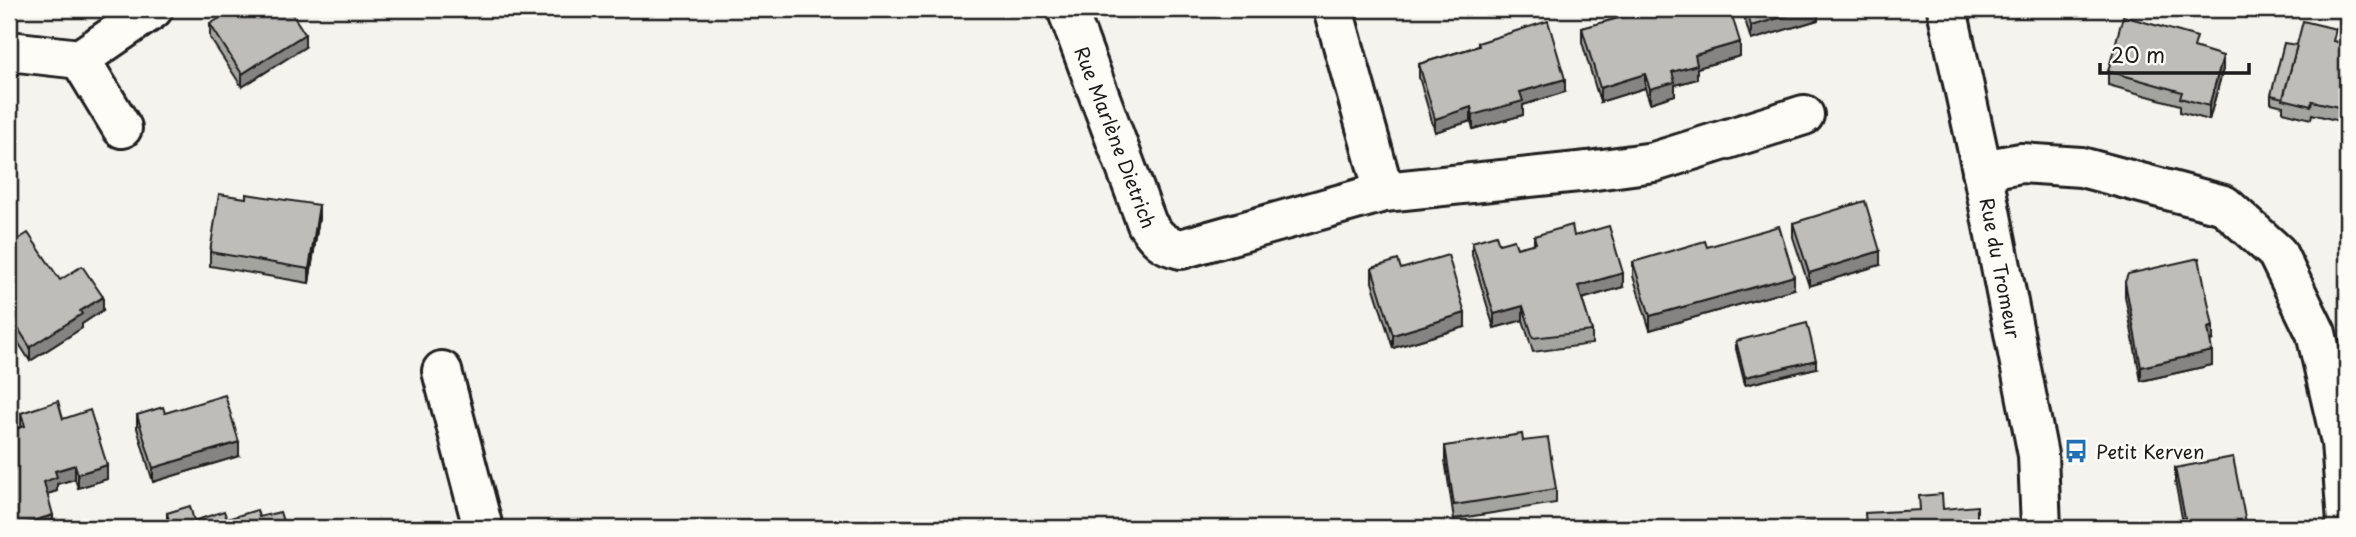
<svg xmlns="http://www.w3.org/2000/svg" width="2356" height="537" viewBox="0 0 2356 537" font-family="'Playpen Sans',sans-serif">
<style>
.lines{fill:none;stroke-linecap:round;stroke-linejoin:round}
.minor-casing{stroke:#1c1c1c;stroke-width:44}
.major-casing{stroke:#1c1c1c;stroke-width:44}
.minor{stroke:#fdfcf7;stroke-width:38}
.major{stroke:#fdfcf7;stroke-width:38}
.wall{fill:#a3a3a0;stroke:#1c1c1c;stroke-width:2}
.shaded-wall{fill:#858482;stroke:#1c1c1c;stroke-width:2}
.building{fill:#bebdba;stroke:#1c1c1c;stroke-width:2}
.labels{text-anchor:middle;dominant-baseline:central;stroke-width:5;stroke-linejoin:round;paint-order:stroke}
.street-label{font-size:19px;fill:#1c1c1c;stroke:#fdfcf7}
.poi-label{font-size:19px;fill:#1c1c1c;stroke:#fdfcf7;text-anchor:start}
</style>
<rect width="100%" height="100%" fill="#f4f3ee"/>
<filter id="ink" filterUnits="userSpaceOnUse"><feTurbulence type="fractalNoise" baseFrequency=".0143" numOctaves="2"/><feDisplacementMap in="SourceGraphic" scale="14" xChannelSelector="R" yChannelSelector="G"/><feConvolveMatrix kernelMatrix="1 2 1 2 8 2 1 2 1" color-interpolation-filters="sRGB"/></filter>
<g filter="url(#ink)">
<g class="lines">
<!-- minor casing -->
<g class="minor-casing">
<g id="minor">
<path d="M1067,9L1147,224C1157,239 1163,245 1181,249L1384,192L1588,171L1654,162L1804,115"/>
<path d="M1333,9L1384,192"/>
<path d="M9,51L80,59L153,9"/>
<path d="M80,59L122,128"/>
<path d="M1982,170L2021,163L2081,167L2224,205L2277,253L2316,333L2341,442L2347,522L2345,528"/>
<path d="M442,371L483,528"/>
</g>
</g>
<!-- major casing -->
<g class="major-casing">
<path id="major" d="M1947,9L1982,170L2038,455L2041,528"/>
</g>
<!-- minor -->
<use href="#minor" class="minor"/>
<!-- major -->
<use href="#major" class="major"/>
</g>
<!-- wall -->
<g class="wall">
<path d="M1620,9H1730L1740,56L1697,68V79L1675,85V95L1650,103L1645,88L1600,102L1582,42V28L1622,17Z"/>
<path d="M1742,9H1818V20L1751,40Z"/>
<path d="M210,24L305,47L242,87L210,38Z"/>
<path d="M2336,42L2347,44V123L2312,114L2311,119L2283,112V106L2271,103V95L2297,45Z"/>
<path d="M1478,43L1565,92L1523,105V115L1473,129L1471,121L1435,132L1419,77V64L1478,46Z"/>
<path d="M2197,48L2223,69L2209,120L2180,112V105L2108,85V71Z"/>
<path d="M246,198L319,218L309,283L210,266V252Z"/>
<path d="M1793,223L1880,265L1809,286L1793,237Z"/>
<path d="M1534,236H1574L1623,287L1582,299L1592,331V344L1533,352L1523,320L1494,328L1472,255V242L1499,244L1517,248L1534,244Z"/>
<path d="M9,245L103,310L82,324V328L30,361L9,328Z"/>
<path d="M1707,247L1794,289L1650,330L1633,276V262Z"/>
<path d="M1372,268L1401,269L1465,327L1393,348L1372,282Z"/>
<path d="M2125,282L2213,340L2210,341L2212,365L2141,381L2125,296Z"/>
<path d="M1736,341L1816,368L1745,385L1736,349Z"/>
<path d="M21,413L63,419L107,479L78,488L75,479L57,484V491L47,494L53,528L21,427Z"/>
<path d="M165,413L239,456L153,482L137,428V415Z"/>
<path d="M1523,441L1556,489V503L1454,519L1445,460V446Z"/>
<path d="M2175,468L2247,528H2184L2175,481Z"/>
<path d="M167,513L194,521L259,517L285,528H167Z"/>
</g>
<!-- shaded-wall -->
<g class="shaded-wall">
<path d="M1809,9H1818V20L1751,40V26Z"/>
<path d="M305,34V47L242,87V74Z"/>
<path d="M1740,42V56L1697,68V79L1675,85V95L1650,103V89L1695,55Z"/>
<path d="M2223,56V69L2209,120V106Z"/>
<path d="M1645,74V88L1600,102V88Z"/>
<path d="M1565,79V92L1523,105V115L1473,129V115L1520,92Z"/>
<path d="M1471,107V121L1435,132V119Z"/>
<path d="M319,205V218L309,283V269Z"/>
<path d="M1880,251V265L1809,286V273Z"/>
<path d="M1623,273V287L1578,300V286Z"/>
<path d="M1794,276V289L1650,330V316Z"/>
<path d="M103,297V310L82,324V328L30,361V347L80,311Z"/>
<path d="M1523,306V320L1494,328V314Z"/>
<path d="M1465,313V327L1393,348V335Z"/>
<path d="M2213,326V340L2208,342V328Z"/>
<path d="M2212,351V365L2141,381V367Z"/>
<path d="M1816,360V368L1745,385V377Z"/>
<path d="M239,442V456L153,482V468Z"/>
<path d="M75,465V479L57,484V491L44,495V482L55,471Z"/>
<path d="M107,465V479L78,488V474Z"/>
<path d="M53,515V528H10Z"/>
</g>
<!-- building -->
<g class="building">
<path d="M235,9H289L305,34L242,74L210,24Z"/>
<path d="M1624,9H1730L1740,42L1695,55L1697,65L1672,72L1675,82L1650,89L1645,74L1600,88L1582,28L1626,16Z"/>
<path d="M1746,9H1809L1751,26Z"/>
<path d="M2123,16L2197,37L2194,47L2223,56L2209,106L2180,98L2182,92L2108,71Z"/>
<path d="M1548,21L1565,79L1520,92L1523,101L1473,115L1471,107L1435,119L1419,64L1479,46L1478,43Z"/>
<path d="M2303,21L2336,29L2333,41L2347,44V109L2312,101L2311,106L2283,99Z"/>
<path d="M2284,43L2297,45L2283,98L2271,95Z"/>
<path d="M219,194L246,198V194L319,205L309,269L210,252Z"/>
<path d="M1865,201L1880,251L1809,273L1793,223Z"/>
<path d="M1572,225L1574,236L1609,226L1623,273L1578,286L1592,331L1533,338L1523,306L1494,314L1472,242L1496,235L1499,244L1514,240L1517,248L1536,243L1534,236Z"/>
<path d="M1779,226L1794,276L1650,316L1633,262L1705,241L1707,247Z"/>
<path d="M28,233L60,280L82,266L103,297L80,311L82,314L30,347L9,314V245Z"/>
<path d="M1448,255L1465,313L1393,335L1372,268L1398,260L1401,269Z"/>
<path d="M2199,258L2213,326L2208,328L2212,351L2141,367L2125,282L2128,274Z"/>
<path d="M1807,323L1816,360L1745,377L1736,341Z"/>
<path d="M225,395L239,442L153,468L137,415L163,407L165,413Z"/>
<path d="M58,401L63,419L90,410L107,465L78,474L75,465L55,471L57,477L44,482L53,515L9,528V431L25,426L21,413Z"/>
<path d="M1522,434L1523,441L1548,438L1556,489L1454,505L1445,446Z"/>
<path d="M2233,457L2247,528H2187L2175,468Z"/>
<path d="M1942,494L1943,509L1977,506V528H1866L1865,513L1920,510L1919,496Z"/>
<path d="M190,506L194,521L224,511L227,519L257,510L259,517L280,512L285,528H171L167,513Z"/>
<path d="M1813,522L1814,528H1761Z"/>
</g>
</g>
<!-- icons -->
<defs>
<g id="bus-bare" transform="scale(1.89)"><path d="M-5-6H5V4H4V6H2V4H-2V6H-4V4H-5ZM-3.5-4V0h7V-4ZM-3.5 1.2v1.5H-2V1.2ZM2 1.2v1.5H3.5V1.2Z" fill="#1f6fb2" stroke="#fdfcf7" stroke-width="2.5" paint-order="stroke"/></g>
</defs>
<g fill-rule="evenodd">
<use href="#bus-bare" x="2076" y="451"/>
</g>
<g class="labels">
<!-- street labels -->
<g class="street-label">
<text transform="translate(1116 137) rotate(69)">Rue Marlène Dietrich</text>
<text transform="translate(2001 268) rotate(79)">Rue du Tromeur</text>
</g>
<!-- poi labels -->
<g class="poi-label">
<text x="2096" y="451">Petit Kerven</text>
</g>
</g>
<!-- margin -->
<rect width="2356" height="537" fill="none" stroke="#fdfcf7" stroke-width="35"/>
<rect x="18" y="18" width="2321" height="502" fill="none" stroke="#1c1c1c" stroke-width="2.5" filter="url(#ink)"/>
<!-- scale -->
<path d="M2100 63v10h149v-10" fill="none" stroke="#1c1c1c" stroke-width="3.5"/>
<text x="2111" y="63" font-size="21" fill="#1c1c1c" stroke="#fdfcf7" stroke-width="5" paint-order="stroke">20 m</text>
</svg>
